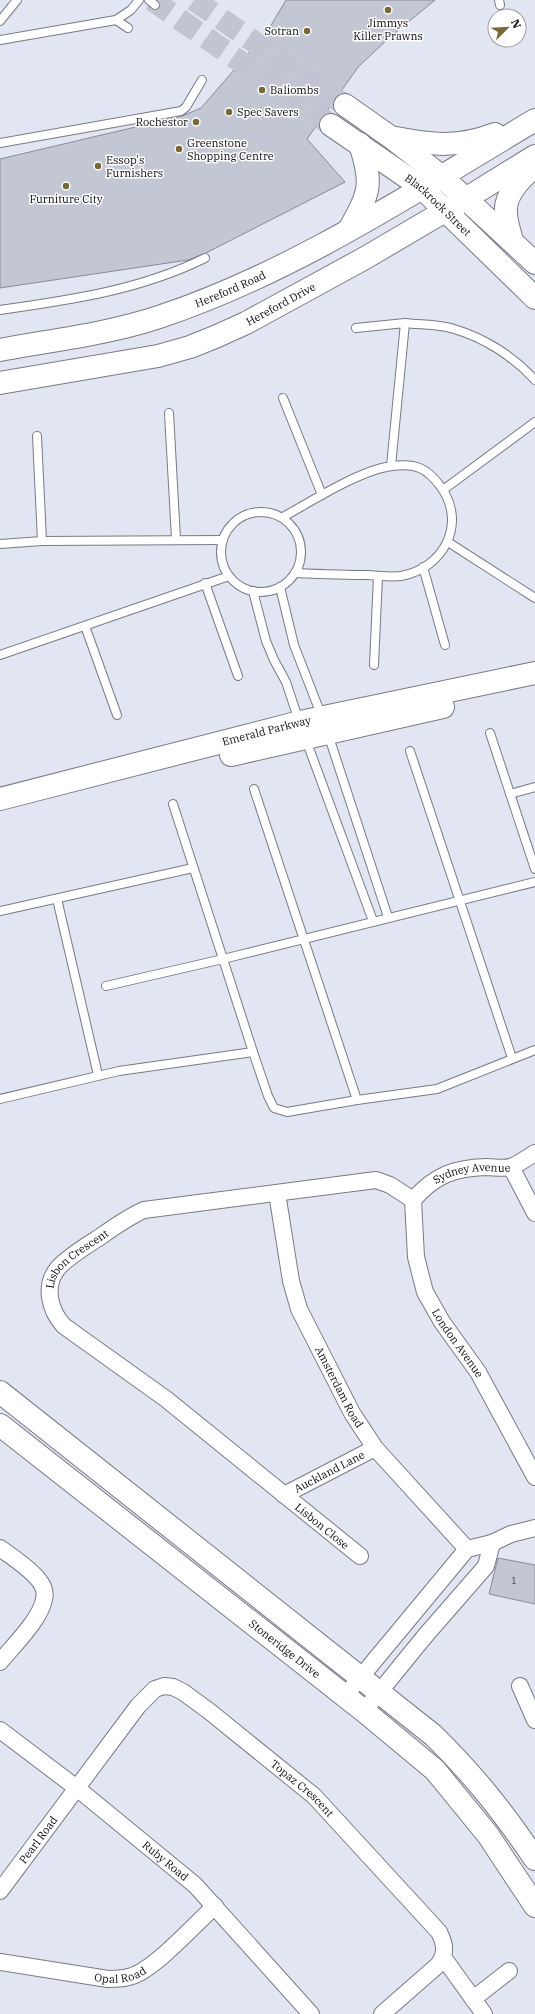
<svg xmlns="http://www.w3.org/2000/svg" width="535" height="2014" viewBox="0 0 535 2014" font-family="'IBM Plex Serif',serif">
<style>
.building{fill:#c3c6d3;stroke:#898c98}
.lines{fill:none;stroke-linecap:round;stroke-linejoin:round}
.secondary-tunnel{stroke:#c2c5d1;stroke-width:22;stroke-dasharray:22 11;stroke-linecap:butt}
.lane-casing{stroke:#777b86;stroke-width:10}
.street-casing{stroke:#777b86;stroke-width:18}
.secondary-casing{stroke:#777b86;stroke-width:24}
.lane{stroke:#fff;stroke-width:8}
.street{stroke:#fff;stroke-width:16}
.secondary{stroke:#fff;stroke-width:22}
.poi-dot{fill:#776836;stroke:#fff;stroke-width:1.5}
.labels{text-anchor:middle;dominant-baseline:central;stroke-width:3;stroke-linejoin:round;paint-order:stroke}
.number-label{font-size:9px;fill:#383a40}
.poi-label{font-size:11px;fill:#0a0b0f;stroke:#fff;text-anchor:start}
.street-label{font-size:11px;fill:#0a0b0f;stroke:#fff}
</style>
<rect width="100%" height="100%" fill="#e2e6f3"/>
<!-- building -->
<g class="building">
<path d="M286,0H435L390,37L359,66L307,139L345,182L206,253L188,260L0,288V159L182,116L201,108L267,32Z"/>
<path d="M498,1558L535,1565V1604L489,1594Z"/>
</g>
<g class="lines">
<!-- secondary-tunnel -->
<g class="secondary-tunnel">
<path d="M152,0L331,125"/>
<path d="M194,0L345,105"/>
</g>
<!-- lane casing -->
<g class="lane-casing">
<g id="lane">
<path d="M149,0L155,5"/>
<path d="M499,0L500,5"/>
<path d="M116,20L128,28"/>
<path d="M0,21L17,0"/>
<path d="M0,40L116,20L131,10L139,0"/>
<path d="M0,143L181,111L186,107L202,80"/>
<path d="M0,310C70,300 141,290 205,258"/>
<path d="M405,323C421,325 439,324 454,329C485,338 514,357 535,380"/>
<path d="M356,328L405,323L391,466"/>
<path d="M283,398L322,495"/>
<path d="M169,413L176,539"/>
<path d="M37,436L42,541"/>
<path d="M443,490L535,422"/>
<circle cx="261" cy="552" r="40"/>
<path d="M283,517C312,501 360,470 392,466C416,463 427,468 441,487C467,524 444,568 401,576C391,577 378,576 368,575C343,575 319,574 295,573"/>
<path d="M448,542L535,598"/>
<path d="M0,544L42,541L223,540"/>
<path d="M423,567L445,645"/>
<path d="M205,583L238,676"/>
<path d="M280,587L294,645L322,717"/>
<path d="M253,591L266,641L274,660L286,682L299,721"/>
<path d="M85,626L117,715"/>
<path d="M0,655L229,576"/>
<path d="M374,665L378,576"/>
<path d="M490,733L535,869"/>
<path d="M328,734L388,917"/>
<path d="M306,740L373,921"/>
<path d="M410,751L512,1058"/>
<path d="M254,789L357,1100"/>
<path d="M510,794L535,787"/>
<path d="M173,804L253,1052L268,1096L274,1108L287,1112L357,1100L437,1089L535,1050"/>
<path d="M57,899L98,1075"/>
<path d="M0,911L193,868"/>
<path d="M106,986L223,959L535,882"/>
<path d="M0,1099L119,1071L253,1052"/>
</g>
</g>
<!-- street casing -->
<g class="street-casing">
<g id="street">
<path d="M511,1167L535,1213"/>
<path id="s1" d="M277,1193L291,1281L299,1309L352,1413L375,1448L467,1549"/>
<path id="s2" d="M413,1200L416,1257L425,1292L442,1322L478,1372L535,1477"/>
<path id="s3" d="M413,1200C435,1175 454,1168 486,1167C494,1167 504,1169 511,1167C519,1164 528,1157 535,1153"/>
<path id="s4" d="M284,1495L375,1448"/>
<path d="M0,1548C12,1557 28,1567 38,1579C43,1585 46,1592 44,1599C41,1619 12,1647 0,1662"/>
<path id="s5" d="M360,1556L166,1399L64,1326C50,1311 43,1286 58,1268C69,1256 86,1246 100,1237C114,1227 128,1217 144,1210L376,1180L390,1185L413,1200"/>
<path d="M520,1686L535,1720"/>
<path d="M345,1696L467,1549L492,1543L511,1534L535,1528"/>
<path d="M364,1711L425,1636L486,1566L492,1543"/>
<path id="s6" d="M0,1730L78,1789L195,1885L311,2014"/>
<path id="s7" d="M0,1891L138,1706L155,1689L164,1686L173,1687L183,1692L209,1711L314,1796L439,1932C445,1944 447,1953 438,1965L382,2014"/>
<path d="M443,1957L484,2014"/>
<path id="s8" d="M0,1962L108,1979C116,1979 124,1979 132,1976C155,1969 196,1923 215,1906"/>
<path d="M473,1999L509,1971"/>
</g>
</g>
<!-- secondary casing -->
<g class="secondary-casing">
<g id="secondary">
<path d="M345,105L392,138L441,176L535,263"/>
<path id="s9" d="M331,125L421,187L535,298"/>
<path d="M396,138C432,145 459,148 495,134"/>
<path d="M350,228C370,192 373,184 360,144"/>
<path d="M512,241C510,232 506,222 506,213C504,194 522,177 535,166"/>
<path id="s10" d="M0,350C53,340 108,334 159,317C292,273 416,191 535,120"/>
<path id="s11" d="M0,383L158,356L190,347L215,337L246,323L365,258L467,198L535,156"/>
<path d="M231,755L443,707"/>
<path id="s12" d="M0,799L300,722L535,673"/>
<path d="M0,1392L433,1735C474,1775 503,1812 535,1859"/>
<path id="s13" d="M0,1425L364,1711L435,1770L488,1835L535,1906"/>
</g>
</g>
<!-- lane -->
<use href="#lane" class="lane"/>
<!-- street -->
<use href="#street" class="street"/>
<!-- secondary -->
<use href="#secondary" class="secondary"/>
</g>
<!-- markers -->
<g class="poi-dot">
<circle cx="388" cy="10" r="4"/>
<circle cx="307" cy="31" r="4"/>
<circle cx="262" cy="90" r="4"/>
<circle cx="229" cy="112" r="4"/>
<circle cx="196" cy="122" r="4"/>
<circle cx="179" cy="149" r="4"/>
<circle cx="98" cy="166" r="4"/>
<circle cx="66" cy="186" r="4"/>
</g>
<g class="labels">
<!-- number labels -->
<g class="number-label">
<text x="514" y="1580">1</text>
</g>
<!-- poi labels -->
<g class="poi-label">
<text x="388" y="23" text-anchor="middle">Jimmys<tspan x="388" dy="13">Killer Prawns</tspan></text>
<text x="299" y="31" text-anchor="end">Sotran</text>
<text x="270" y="90">Baliombs</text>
<text x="237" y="112">Spec Savers</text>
<text x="188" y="122" text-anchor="end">Rochestor</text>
<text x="187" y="143">Greenstone<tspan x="187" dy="13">Shopping Centre</tspan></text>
<text x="106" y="160">Essop's<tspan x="106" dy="13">Furnishers</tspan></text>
<text x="66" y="199" text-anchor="middle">Furniture City</text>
</g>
<!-- street labels -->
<g class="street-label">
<text stroke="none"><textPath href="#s9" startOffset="134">Blackrock Street</textPath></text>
<text stroke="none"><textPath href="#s10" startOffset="239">Hereford Road</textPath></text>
<text stroke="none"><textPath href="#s11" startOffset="294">Hereford Drive</textPath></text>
<text stroke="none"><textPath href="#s12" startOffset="275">Emerald Parkway</textPath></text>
<text stroke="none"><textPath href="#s3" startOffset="68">Sydney Avenue</textPath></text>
<text stroke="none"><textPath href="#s5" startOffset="458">Lisbon Crescent</textPath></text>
<text stroke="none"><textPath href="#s2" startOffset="154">London Avenue</textPath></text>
<text stroke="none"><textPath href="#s1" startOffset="206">Amsterdam Road</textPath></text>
<text stroke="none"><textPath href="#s4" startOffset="51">Auckland Lane</textPath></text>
<text transform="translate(322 1526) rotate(39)">Lisbon Close</text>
<text stroke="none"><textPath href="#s13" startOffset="362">Stoneridge Drive</textPath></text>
<text stroke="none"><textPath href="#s7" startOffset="438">Topaz Crescent</textPath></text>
<text stroke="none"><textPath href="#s7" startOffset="64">Pearl Road</textPath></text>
<text stroke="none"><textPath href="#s6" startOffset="211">Ruby Road</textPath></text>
<text stroke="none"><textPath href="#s8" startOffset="122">Opal Road</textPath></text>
</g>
</g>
<!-- north arrow -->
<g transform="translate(507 28) rotate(66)"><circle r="19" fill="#ffffff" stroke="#9d9d9f"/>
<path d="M0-3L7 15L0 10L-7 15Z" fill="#776836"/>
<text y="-6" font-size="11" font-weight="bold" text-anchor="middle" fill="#0a0b0f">N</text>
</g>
</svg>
